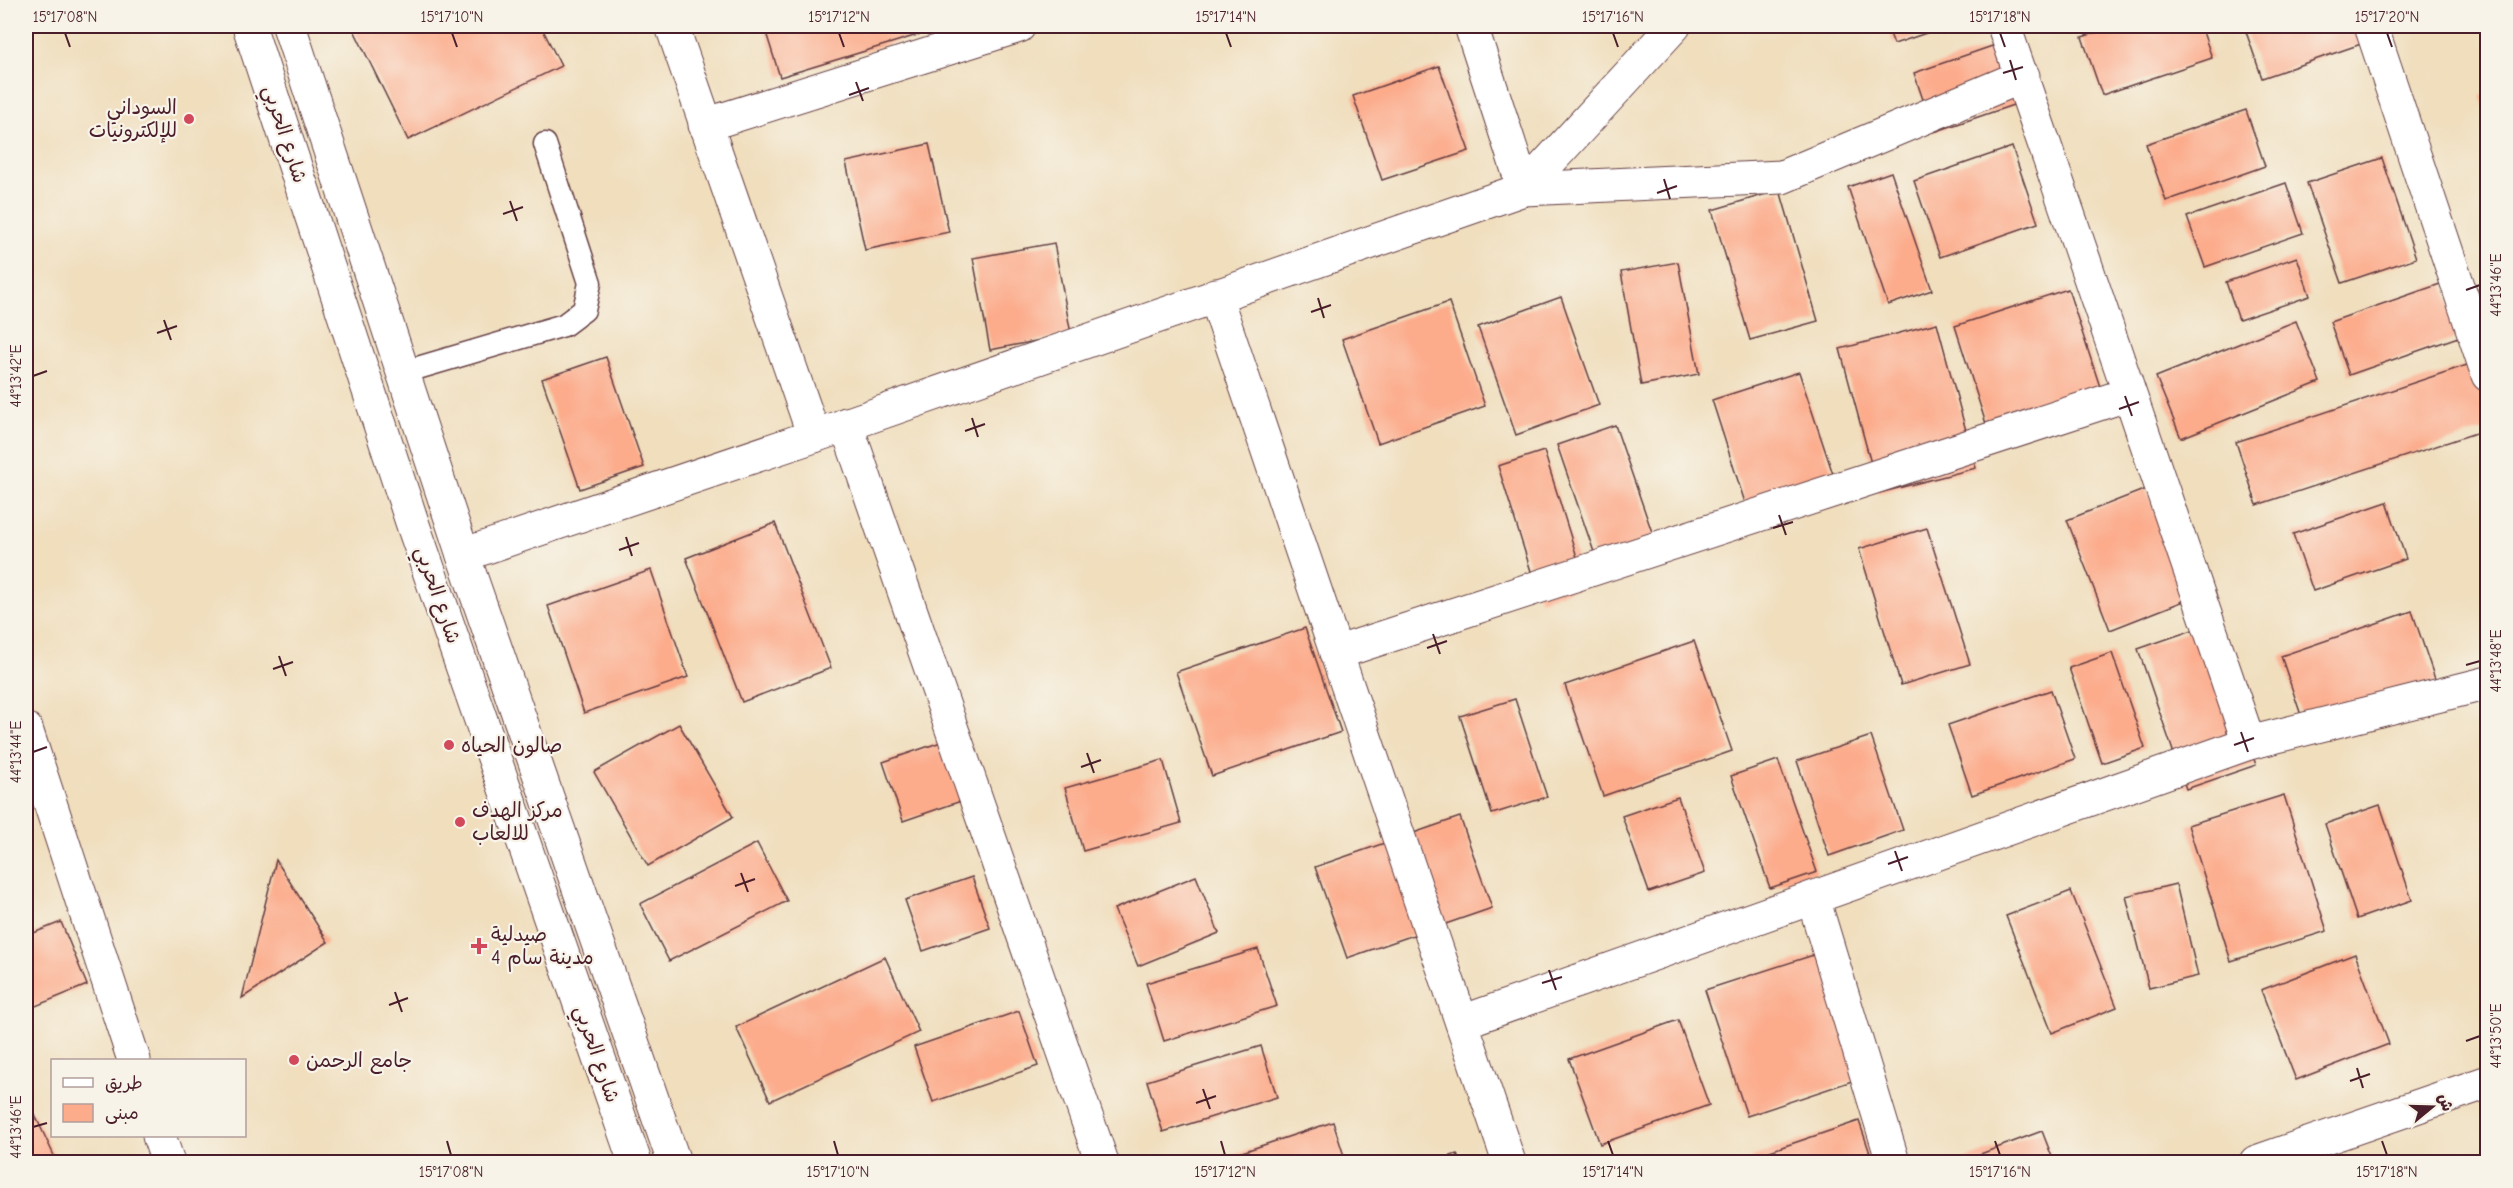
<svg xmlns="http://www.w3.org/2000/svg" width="2513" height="1188" viewBox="0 0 2513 1188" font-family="'Comic Neue','Playpen Sans Arabic',sans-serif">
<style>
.building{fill:#fcab8b}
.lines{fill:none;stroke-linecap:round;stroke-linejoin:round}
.lane-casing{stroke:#633c41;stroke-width:25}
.street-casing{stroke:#633c41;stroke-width:35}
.secondary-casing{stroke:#633c41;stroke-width:35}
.lane{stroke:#fff;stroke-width:22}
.street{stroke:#fff;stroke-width:33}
.secondary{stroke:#fff;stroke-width:33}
.ticks{fill:none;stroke:#4a1f2b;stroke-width:2}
.poi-dot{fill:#d1495b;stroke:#f7f3e8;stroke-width:2}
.labels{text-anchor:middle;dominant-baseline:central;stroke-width:4.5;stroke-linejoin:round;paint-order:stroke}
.poi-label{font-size:20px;fill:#4a1f2b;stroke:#f7f3e8;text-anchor:start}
.street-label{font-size:20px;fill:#4a1f2b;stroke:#f7f3e8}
.neatline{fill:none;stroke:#4a1f2b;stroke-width:2}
.ticks-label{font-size:15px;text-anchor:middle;fill:#4a1f2b}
</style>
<rect width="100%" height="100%" fill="#f7f3e8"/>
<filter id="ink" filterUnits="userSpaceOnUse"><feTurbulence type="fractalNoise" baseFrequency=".0167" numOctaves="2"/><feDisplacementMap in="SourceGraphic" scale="12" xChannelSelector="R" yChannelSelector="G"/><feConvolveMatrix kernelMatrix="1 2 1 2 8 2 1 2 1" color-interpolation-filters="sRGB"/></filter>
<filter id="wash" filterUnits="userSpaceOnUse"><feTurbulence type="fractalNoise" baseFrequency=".008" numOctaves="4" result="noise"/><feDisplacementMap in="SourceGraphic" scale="24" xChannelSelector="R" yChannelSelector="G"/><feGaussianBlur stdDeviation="1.35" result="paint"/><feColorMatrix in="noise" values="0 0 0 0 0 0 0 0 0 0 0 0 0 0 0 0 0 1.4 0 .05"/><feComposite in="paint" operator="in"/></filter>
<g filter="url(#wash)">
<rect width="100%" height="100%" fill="#f0debd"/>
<g id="blocks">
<!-- building -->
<g class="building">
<path d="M352,26H541L561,66L408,140Z"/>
<path d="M764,26H947L780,77Z"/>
<path d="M1887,26H1947L1894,44Z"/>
<path d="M2117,26H2201L2212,58L2102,95L2082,37Z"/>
<path d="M2244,26H2358L2364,43L2262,78Z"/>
<path d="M2001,43L2022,102L1934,132L1914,73Z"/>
<path d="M1439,66L1469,151L1382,180L1353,96Z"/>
<path d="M2488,93V114H2487L2481,96Z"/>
<path d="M2246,110L2265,166L2166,201L2146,144Z"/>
<path d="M929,144L949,232L865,250L846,162Z"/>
<path d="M2012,147L2038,223L1940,257L1914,181Z"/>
<path d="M2382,158L2416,258L2342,283L2307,183Z"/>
<path d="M1891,172L1932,290L1888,305L1848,187Z"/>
<path d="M2286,183L2303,233L2205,267L2187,217Z"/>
<path d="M1780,190L1818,321L1750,340L1712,210Z"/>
<path d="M1054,243L1071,334L990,350L973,258Z"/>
<path d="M2297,257L2310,296L2239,320L2226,282Z"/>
<path d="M1678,262L1699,374L1641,385L1621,272Z"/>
<path d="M2443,283L2461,336L2349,375L2330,322Z"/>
<path d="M2068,289L2101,390L1987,427L1955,326Z"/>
<path d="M1561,297L1599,405L1516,435L1478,327Z"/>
<path d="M1449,302L1485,406L1378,443L1342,339Z"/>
<path d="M2296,321L2320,382L2181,438L2156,377Z"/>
<path d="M1937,323L1976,468L1879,493L1840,349Z"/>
<path d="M606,357L644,467L580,489L542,379Z"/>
<path d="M2476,362L2488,399V429L2257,505L2236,442Z"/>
<path d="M1799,372L1836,483L1748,512L1712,400Z"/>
<path d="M1615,425L1662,561L1604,581L1557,445Z"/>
<path d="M1544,451L1586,586L1540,600L1498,466Z"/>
<path d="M2146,489L2189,599L2110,630L2067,520Z"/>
<path d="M2387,502L2406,559L2313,591L2293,534Z"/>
<path d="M775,523L831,668L742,702L686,558Z"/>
<path d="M1927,528L1970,664L1901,685L1859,549Z"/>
<path d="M651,570L688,677L584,713L548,606Z"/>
<path d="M2412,611L2436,682L2305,727L2281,656Z"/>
<path d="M2207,625L2256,765L2186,789L2138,649Z"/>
<path d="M1305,628L1341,732L1212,776L1176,672Z"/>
<path d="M1694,641L1732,751L1603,796L1565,685Z"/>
<path d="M2112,653L2145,748L2102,763L2069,668Z"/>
<path d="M2051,690L2075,759L1972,795L1948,725Z"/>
<path d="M1515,699L1547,797L1492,814L1460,716Z"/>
<path d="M679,724L733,817L648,866L594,772Z"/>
<path d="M1871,736L1903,830L1829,856L1797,761Z"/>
<path d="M941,742L961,801L903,821L883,762Z"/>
<path d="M1163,760L1181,823L1083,851L1065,788Z"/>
<path d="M1778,760L1817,872L1770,888L1731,776Z"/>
<path d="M2284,795L2327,931L2231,961L2188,825Z"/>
<path d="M1678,797L1705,873L1649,892L1622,816Z"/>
<path d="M2380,805L2412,900L2357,919L2325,824Z"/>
<path d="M1460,817L1492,908L1347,958L1315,867Z"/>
<path d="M757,843L787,901L669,961L640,904Z"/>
<path d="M276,860L328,942L242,998Z"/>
<path d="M1196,876L1219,933L1138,966L1114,909Z"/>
<path d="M972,877L990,928L923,951L905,900Z"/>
<path d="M2176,884L2198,976L2149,988L2126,896Z"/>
<path d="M2071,891L2117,1007L2052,1033L2006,916Z"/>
<path d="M61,922L87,985L26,1010V936Z"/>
<path d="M1258,949L1277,1006L1164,1041L1146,983Z"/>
<path d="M1832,949L1873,1074L1747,1116L1705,990Z"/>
<path d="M2355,954L2389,1044L2296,1080L2261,990Z"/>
<path d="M885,957L919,1032L770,1101L736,1027Z"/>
<path d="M1019,1011L1038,1066L933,1102L914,1047Z"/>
<path d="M1678,1020L1709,1105L1600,1144L1569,1059Z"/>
<path d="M1261,1046L1277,1097L1163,1132L1147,1081Z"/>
<path d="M34,1113L57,1162H26V1117Z"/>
<path d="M1859,1121L1873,1162H1754L1752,1157Z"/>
<path d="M1333,1122L1346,1162H1212Z"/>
<path d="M2042,1131L2054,1162H1959Z"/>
<path d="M1457,1154L1460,1162H1433Z"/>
</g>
</g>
</g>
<g filter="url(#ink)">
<use href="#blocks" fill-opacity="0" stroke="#633c41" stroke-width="1.5"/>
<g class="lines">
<!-- lane casing -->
<g class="lane-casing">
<path id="lane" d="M404,372L564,325L584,310L590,283L545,144"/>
</g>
<!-- street casing -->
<g class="street-casing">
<g id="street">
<path d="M672,26L814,436"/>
<path d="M1471,26L1524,189"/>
<path d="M2004,26L2249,743"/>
<path d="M2371,26L2488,375"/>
<path d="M705,125L1019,26"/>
<path d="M1524,189L1674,26"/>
<path d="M1215,295L1509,1162"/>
<path d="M846,424L1102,1162"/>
<path d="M463,555L814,436L1524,189L1782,177L2023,76"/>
<path d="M1336,653L2129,394"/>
<path d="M26,729L134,1060"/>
<path d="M1813,898L1893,1162"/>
<path d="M1462,1022L2249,743L2488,683"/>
<path d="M159,1136L168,1162"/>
<path d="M2256,1162L2488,1082"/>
</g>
</g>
<!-- secondary casing -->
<g class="secondary-casing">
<g id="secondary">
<path d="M249,26L413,525L635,1162"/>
<path d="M289,26L463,555L674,1162"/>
</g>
</g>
<!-- lane -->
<use href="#lane" class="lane"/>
<!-- street -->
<use href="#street" class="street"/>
<!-- secondary -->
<use href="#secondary" class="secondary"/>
</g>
</g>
<!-- ticks -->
<path class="ticks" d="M65,33L70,47M452,33L457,47M839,33L844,47M1226,33L1231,47M1613,33L1618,47M2000,33L2005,47M2387,33L2392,47M2010,60L2016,80M2003,73L2023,67M856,82L863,101M849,95L869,88M1664,179L1670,199M1657,193L1677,186M510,201L517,221M503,214L523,207M2466,290L2480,285M1318,298L1324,318M1311,312L1331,305M164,320L171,340M157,333L177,326M33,376L47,371M2125,396L2132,416M2119,409L2139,402M972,418L978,437M965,431L985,424M1779,515L1786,535M1773,528L1793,522M626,537L632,556M619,550L639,543M1433,634L1440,654M1427,648L1447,641M279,656L286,676M2466,665L2480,661M273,669L293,662M2241,732L2248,752M2234,745L2254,738M33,752L47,747M1087,753L1094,773M1081,767L1101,760M1895,851L1902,871M1888,864L1908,857M741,873L748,892M735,886L755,879M1549,970L1556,990M1542,983L1562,977M395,992L402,1012M389,1005L408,998M2466,1041L2480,1036M2357,1068L2363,1088M2350,1081L2370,1074M1203,1089L1210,1109M1196,1103L1216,1096M33,1127L47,1123M447,1141L451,1155M834,1141L838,1155M1221,1141L1225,1155M1608,1141L1613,1155M1995,1141L2000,1155M2382,1141L2387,1155"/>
<!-- markers -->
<g class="poi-dot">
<circle cx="189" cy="119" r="6"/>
<circle cx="449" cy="745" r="6"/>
<circle cx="460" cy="822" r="6"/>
<path d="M476 937h6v6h6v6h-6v6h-6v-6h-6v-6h6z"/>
<circle cx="294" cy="1060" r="6"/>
</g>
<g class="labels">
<!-- poi labels -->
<g class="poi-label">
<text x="177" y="107" text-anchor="end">السوداني<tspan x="177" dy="23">للإلكترونيات</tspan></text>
<text x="461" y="745">صالون الحياه</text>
<text x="472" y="810">مركز الهدف<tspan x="472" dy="23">للالعاب</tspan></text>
<text x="491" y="934">صيدلية<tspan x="491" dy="23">مدينة سام 4</tspan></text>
<text x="306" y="1060">جامع الرحمن</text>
</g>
<!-- street labels -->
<g class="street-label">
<text transform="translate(285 134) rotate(72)">شارع الحربي</text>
<text transform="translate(438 595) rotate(71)">شارع الحربي</text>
<text transform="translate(597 1054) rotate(71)">شارع الحربي</text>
</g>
</g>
<!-- margin -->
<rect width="2513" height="1188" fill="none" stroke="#f7f3e8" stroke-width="66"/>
<!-- legend -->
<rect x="51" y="1059" width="195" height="78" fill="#f7f3e8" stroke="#b29e9c" stroke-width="1.5"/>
<rect x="63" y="1078" width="30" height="9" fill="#ffffff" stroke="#b29e9c" stroke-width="1.5"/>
<text x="105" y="1089" font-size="18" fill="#4a1f2b">طريق</text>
<rect x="63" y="1104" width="30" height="18" fill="#fcab8b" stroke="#b29e9c" stroke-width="1.5"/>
<text x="105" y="1119" font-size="18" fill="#4a1f2b">مبنى</text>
<!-- north arrow -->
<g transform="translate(2432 1107) rotate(71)" stroke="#f7f3e8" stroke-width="4.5" paint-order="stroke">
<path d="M0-4.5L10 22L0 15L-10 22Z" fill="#4a1f2b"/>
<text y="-9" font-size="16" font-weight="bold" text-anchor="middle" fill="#4a1f2b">ش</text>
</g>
<rect x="33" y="33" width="2447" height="1122" class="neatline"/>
<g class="ticks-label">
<text x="65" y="22">15°17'08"N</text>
<text x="452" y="22">15°17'10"N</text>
<text x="839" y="22">15°17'12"N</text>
<text x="1226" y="22">15°17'14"N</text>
<text x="1613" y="22">15°17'16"N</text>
<text x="2000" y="22">15°17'18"N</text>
<text x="2387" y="22">15°17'20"N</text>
<text transform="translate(2496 285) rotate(-90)" y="5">44°13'46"E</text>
<text transform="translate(16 376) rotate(-90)" y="5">44°13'42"E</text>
<text transform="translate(2496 661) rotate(-90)" y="5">44°13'48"E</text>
<text transform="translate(16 752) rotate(-90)" y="5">44°13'44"E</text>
<text transform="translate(2496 1036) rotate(-90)" y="5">44°13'50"E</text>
<text transform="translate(16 1127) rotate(-90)" y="5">44°13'46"E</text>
<text x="451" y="1177">15°17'08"N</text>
<text x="838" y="1177">15°17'10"N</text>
<text x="1225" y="1177">15°17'12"N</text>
<text x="1613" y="1177">15°17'14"N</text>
<text x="2000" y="1177">15°17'16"N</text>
<text x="2387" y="1177">15°17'18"N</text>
</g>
</svg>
